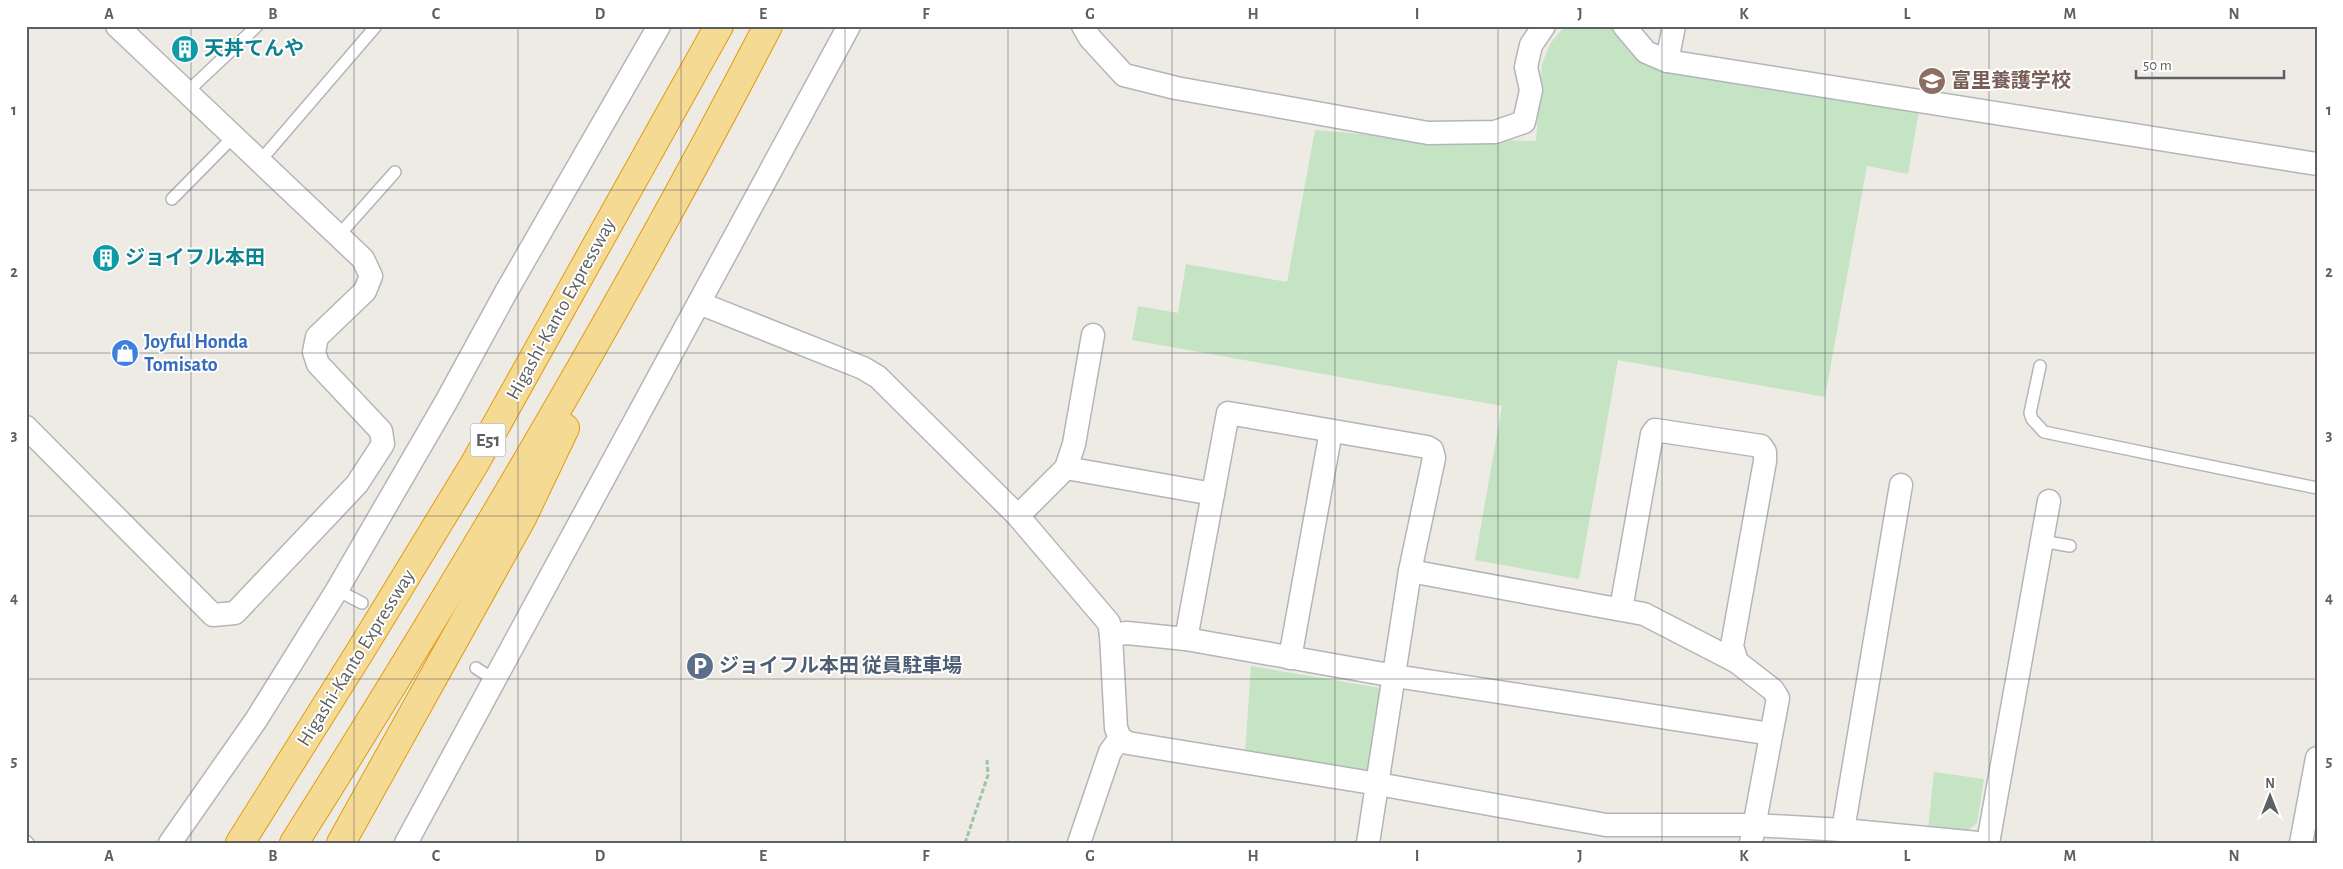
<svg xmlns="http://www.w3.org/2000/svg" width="2343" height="869" viewBox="0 0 2343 869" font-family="'Alegreya Sans','Noto Sans JP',sans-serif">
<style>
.green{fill:#c4e4c3}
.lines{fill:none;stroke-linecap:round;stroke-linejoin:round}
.service-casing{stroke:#b2b5b9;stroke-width:14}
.minor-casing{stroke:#b2b5b9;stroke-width:25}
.motorway-casing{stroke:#e29b10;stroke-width:30}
.path{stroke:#9cc5a6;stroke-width:3;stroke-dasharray:5 2.5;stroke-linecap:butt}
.service{stroke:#fff;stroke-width:11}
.minor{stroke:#fff;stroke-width:22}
.motorway{stroke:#f5da94;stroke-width:28}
.grid{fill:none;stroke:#5c6064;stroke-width:1;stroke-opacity:0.55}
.labels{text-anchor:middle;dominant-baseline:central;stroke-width:4;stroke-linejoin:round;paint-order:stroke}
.shield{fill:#fff;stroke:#8d9092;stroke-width:1}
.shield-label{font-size:19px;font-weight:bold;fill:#5c6064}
.culture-label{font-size:20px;font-weight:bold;fill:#0d838f;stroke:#fff;text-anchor:start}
.education-label{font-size:20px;font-weight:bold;fill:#785e54;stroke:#fff;text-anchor:start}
.street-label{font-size:20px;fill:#5c6064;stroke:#fff}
.shop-label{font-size:20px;font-weight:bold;fill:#366cbe;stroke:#fff;text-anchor:start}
.service-label{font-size:20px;font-weight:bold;fill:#4e5e75;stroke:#fff;text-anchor:start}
.neatline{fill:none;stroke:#5c6064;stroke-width:2}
.grid-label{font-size:16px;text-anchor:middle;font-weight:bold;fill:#5c6064}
</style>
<rect width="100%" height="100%" fill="#eeebe5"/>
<!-- green -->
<g class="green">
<path d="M1565,26H1613L1644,61L1920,105L1908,174L1867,166L1825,397L1618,360L1579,579L1475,560L1502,406L1132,340L1138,306L1178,313L1186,264L1287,282L1315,130L1418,139L1536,141L1542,64L1550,44Z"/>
<path d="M1251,666L1380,688L1385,694L1373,773L1245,754Z"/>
<path d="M1934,772L1984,779L1977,823L1965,833L1928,829Z"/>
</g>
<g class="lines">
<!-- service casing -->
<g class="service-casing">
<g id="service">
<path d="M187,92L257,26"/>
<path d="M260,161L376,26"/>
<path d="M172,199L234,136"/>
<path d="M339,235L395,172"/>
<path d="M2040,366L2030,413L2032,419L2044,432L2317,488"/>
<path d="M2042,541L2070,546"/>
<path d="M337,590L362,603"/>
<path d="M476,668L493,679"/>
<path d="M26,841L28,843"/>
</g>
</g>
<!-- minor casing -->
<g class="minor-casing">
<g id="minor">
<path d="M1083,26L1090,38L1124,75L1176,88L1428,133L1495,132L1524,122L1531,90L1526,67L1531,45L1544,26"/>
<path d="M1624,26L1646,52L1667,61L2317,164"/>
<path d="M1667,61L1674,26"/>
<path d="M699,303L863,368L878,377L1018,516L1109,623L1111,635L1116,728L1120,738L1128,743L1378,784L1606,825H1754L1843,830L1978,843"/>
<path d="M26,427L213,615L235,613L357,484L383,444L381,431L318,364L314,352L317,337L365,291L371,276L363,259L117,26"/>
<path d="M1066,468L1213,494"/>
<path d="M1018,516L1066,468L1074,444L1093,335"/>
<path d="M1410,571L1644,614L1737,662L1773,690L1778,698L1751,843"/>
<path d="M1621,609L1652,434L1655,430L1761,446L1765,452V461L1732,646L1737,662"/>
<path d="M1111,635L1127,633L1186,639L1395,676L1771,734"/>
<path d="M1186,639L1228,413L1427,447L1432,450L1434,458L1410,571L1368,843"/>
<path d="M1290,658L1331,431"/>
<path d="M1843,830L1901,485"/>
<path d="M170,843L256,720L337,590L446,402L506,292L659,26"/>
<path d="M406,843L849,26"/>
<path d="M1079,843L1110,752L1120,738"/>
<path d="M1988,843L2049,501"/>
<path d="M2301,843L2317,758"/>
</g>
</g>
<!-- motorway casing -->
<g class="motorway-casing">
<g id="motorway">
<path d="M240,843L361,650L475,463L719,26"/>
<path d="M294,843C462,577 623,306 768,26"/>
<path d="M341,843L522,518L565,428"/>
</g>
</g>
<!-- path -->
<path class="path" d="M965,843L988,775L987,760"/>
<!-- service -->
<use href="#service" class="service"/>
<!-- minor -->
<use href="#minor" class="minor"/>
<!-- motorway -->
<use href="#motorway" class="motorway"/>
</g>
<!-- grid -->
<path class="grid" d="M191,26V843M354,26V843M518,26V843M681,26V843M845,26V843M1008,26V843M1172,26V843M1335,26V843M1498,26V843M1662,26V843M1825,26V843M1989,26V843M2152,26V843M26,190H2317M26,353H2317M26,516H2317M26,679H2317"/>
<!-- icons -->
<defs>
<g id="building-disc" transform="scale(1.4375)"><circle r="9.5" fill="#0f9aa8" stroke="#fff"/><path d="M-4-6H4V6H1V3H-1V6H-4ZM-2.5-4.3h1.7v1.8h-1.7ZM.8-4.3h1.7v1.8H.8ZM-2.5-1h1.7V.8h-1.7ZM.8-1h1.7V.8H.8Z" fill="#fff"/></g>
<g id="school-disc" transform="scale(1.4375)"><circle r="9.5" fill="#8d6e63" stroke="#fff"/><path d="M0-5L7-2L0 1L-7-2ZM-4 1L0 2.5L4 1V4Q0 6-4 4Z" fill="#fff"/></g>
<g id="shop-disc" transform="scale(1.4375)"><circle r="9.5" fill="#3f7fe0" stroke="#fff"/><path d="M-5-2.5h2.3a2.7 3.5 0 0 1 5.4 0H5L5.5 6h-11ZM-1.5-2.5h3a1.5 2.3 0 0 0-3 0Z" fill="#fff"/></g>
<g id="parking-disc" transform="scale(1.4375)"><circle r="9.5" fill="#5c6f8a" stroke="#fff"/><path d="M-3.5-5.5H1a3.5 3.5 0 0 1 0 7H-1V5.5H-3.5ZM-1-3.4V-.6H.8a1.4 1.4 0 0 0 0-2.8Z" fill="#fff"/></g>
</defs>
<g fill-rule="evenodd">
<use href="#building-disc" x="185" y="49"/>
<use href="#school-disc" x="1932" y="81"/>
<use href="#building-disc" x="106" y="258"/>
<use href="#shop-disc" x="125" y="353"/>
<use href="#parking-disc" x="700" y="666"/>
</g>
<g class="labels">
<!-- shield labels -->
<rect class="shield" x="470.5" y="423.5" width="35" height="33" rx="4"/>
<g class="shield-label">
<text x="488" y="440">E51</text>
</g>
<!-- culture labels -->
<g class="culture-label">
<text x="204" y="49">天丼てんや</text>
<text x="125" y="258">ジョイフル本田</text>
</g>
<!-- education labels -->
<g class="education-label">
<text x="1951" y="81">富里養護学校</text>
</g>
<!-- street labels -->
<g class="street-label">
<text transform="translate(561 309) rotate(-61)">Higashi-Kanto Expressway</text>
<text transform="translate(356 658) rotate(-58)">Higashi-Kanto Expressway</text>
</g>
<!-- shop labels -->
<g class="shop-label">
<text x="144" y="342">Joyful Honda<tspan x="144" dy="23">Tomisato</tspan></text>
</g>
<!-- service labels -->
<g class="service-label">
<text x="719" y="666">ジョイフル本田 従員駐車場</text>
</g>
</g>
<!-- border -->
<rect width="2343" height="869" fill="none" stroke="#ffffff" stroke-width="55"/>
<!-- north arrow -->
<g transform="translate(2270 796)" stroke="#ffffff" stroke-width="4" paint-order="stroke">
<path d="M0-4L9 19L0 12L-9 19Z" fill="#5c6064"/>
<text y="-8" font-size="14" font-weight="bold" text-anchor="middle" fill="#5c6064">N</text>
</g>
<!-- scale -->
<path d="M2136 70v8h148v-8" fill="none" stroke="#5c6064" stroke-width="2.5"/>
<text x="2143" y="70" font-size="15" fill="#5c6064" stroke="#ffffff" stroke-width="4" paint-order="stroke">50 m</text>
<rect x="28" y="28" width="2288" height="814" class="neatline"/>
<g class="grid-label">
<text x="109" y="19">A</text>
<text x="273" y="19">B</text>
<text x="436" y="19">C</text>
<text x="600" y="19">D</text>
<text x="763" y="19">E</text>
<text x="926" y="19">F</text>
<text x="1090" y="19">G</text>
<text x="1253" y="19">H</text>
<text x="1417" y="19">I</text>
<text x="1580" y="19">J</text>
<text x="1744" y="19">K</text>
<text x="1907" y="19">L</text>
<text x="2070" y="19">M</text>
<text x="2234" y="19">N</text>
<text x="14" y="115">1</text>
<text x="2329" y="115">1</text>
<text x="14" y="277">2</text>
<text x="2329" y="277">2</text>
<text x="14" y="440">3</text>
<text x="2329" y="440">3</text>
<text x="14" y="603">4</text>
<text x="2329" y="603">4</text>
<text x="14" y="766">5</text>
<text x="2329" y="766">5</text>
<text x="109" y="861">A</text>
<text x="273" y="861">B</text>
<text x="436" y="861">C</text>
<text x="600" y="861">D</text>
<text x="763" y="861">E</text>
<text x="926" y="861">F</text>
<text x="1090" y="861">G</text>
<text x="1253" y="861">H</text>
<text x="1417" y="861">I</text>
<text x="1580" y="861">J</text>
<text x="1744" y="861">K</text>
<text x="1907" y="861">L</text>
<text x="2070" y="861">M</text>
<text x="2234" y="861">N</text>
</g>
</svg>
